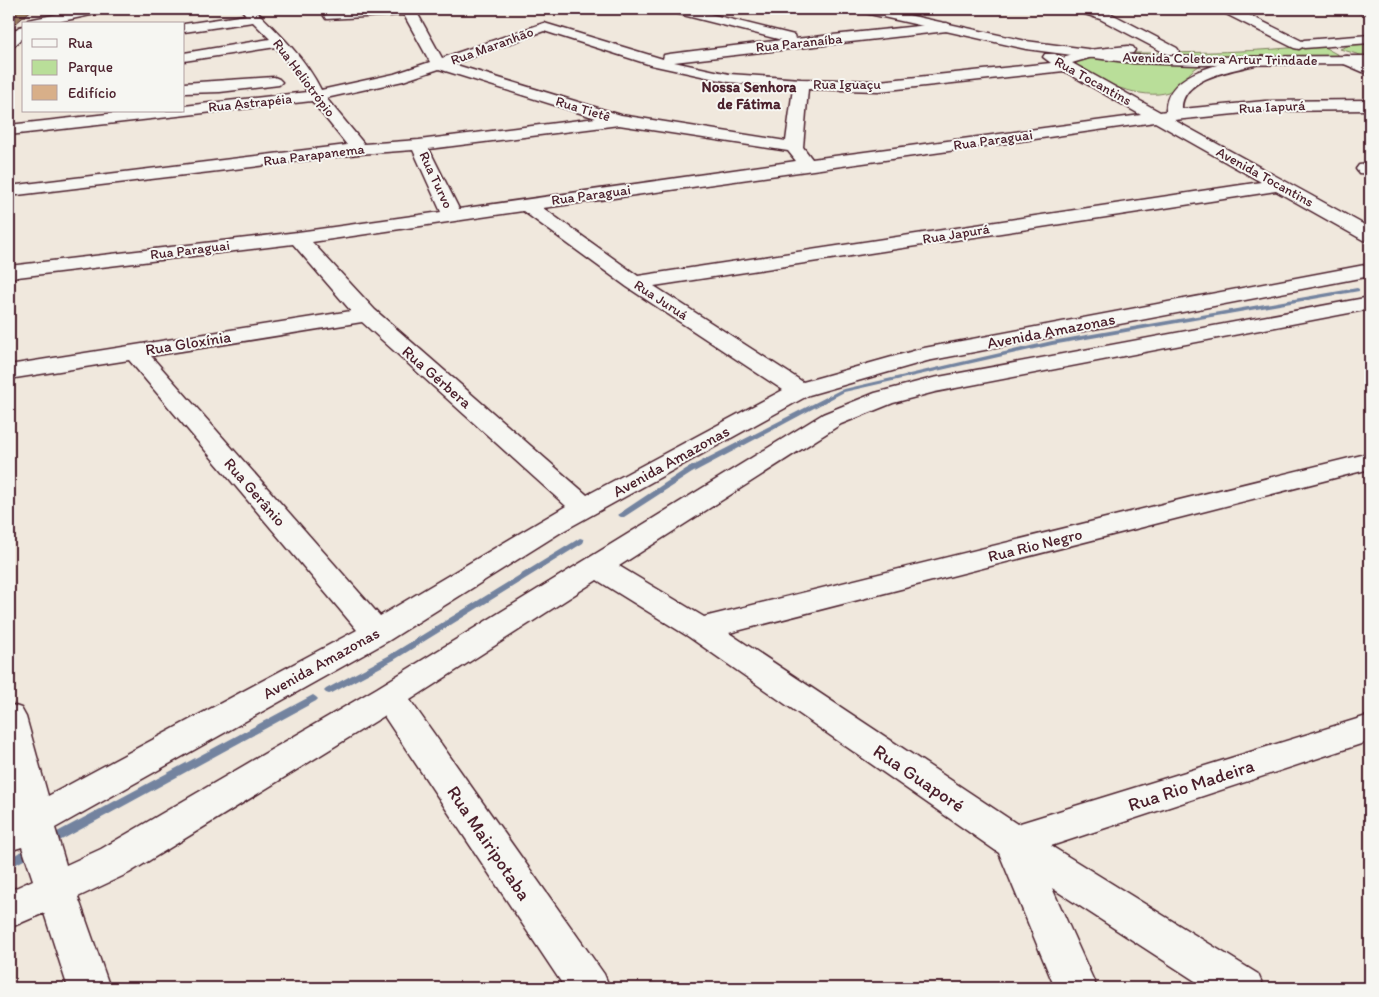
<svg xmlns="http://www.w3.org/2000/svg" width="1379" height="997" viewBox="0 0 1379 997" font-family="Itim,sans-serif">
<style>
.green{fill:#b9de99;stroke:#827e62}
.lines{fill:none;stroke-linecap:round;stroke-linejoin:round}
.stream{fill:#73839f;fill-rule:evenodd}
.minor-casing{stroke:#4a1f2b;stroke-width:3}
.major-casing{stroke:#4a1f2b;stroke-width:3}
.minor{fill:#f6f6f2;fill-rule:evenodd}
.major{fill:#f6f6f2;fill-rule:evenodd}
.shaded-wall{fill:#977a60;stroke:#4a1f2b}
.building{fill:#d8af89;stroke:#4a1f2b}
.labels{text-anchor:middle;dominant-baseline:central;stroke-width:4;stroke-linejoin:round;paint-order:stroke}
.far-street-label{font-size:14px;fill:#4a1f2b;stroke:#f6f6f2}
.far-neighbourhood-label{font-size:15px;font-weight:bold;fill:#4a1f2b;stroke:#f6f6f2}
.street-label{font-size:16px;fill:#4a1f2b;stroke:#f6f6f2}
.near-street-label{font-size:19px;fill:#4a1f2b;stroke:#f6f6f2}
</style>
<rect width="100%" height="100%" fill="#f0e8dd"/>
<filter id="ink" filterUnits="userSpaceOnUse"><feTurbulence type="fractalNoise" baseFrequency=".02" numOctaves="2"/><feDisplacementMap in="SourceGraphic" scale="10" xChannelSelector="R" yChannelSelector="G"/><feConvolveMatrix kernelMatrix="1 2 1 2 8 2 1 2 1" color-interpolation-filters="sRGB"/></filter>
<g filter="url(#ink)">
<!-- green -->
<g class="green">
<path d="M1370,41V58L1340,49L1357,42Z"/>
<path d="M1320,45L1344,58L1120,56L1131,53C1194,53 1257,52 1320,45Z"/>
<path d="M1095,57L1204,64C1188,69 1181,87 1168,92C1145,101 1092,81 1076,65L1078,61Z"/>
</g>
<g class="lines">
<!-- stream -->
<g class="stream">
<path d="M1357,288L1359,289V291L1052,345L844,392L692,473L624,517H621L617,515L686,469L840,390L1052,341Z"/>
<path d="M580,538L583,539L584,541L583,543L394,660L332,693L329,694L326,693L324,691L326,689L388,656Z"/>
<path d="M313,695L316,697L318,699L316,701L54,844L50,845L46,844L45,841L46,838Z"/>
<path d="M33,845L37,847L38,850L37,853L9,868V858Z"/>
</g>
<!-- minor casing -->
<g class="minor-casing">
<g id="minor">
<path d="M83,9H106L105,12L48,24L26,23L28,20Z"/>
<path d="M241,9H254C279,33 306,59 321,90L394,74L430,62L404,15L326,19L324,16L331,12L415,9L442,58L544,23L663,59L664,55L669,54L782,40L671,12L670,9H690L794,35L795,39L947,23L954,27L947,31L674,62L729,74L801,79L879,81L1051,63L1043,57L1045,54H1055L1064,59L1066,56L1088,50L1128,46L1133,47L1135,50L1133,53L1089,58L1072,63L1160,112L1166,111C1165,71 1225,63 1254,57L1259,58L1261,61L1259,64C1235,70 1181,77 1182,109L1265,101L1370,100V110L1265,111L1174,120L1370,228V242L1363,240L1276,191L654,286L803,382L924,348L1370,264V276L927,361L809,395L563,531L388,641L55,828L66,865L101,849L377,688L823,414L875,393L933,378L1370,297V309L935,392L893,403L841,424L619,566L704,617L1370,453V469L729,633L1017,824L1370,715V741L1051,846L1258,974L1264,988H1206L1052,888L1097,988H1055L999,853L689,637L597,580L410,700L604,974L610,988H565L384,716L129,873L78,897L110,988H68L44,913L9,928V891L33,880L22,847L9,851V817L15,813L9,786V704L21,708L26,717L48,796L357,630L129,360L9,379V365L351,311L293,244L9,278V266L298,232L441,212L413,150L359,154L9,196V186L347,145L312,101L9,135V125L134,111H184V106L307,92L301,80L276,47L184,61V53L270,39L253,22L184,32V24L246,15ZM544,31L651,65L729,82L793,88L786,141L621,115L453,64ZM439,69L596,118L419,140L364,144L326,98L403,81ZM1064,71L1141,115L812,159L803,147L808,89L879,91ZM1155,122L1261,182L638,276L543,208ZM619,125L788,151L796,161L459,209L429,149ZM523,211L627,287L783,390L587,495L375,310L312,242ZM362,322L566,506L380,616L151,356Z"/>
<path d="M1078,9H1096L1110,13L1177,48L1179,51L1177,54H1167L1100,19L1079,12Z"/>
<path d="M1221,9H1237L1304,42L1306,45L1299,49L1294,48L1222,12Z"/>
<path d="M1358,9H1370V15L1359,12Z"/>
<path d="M24,26V37L14,46L9,47V36L19,27Z"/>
<path d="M1347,56L1370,66V75L1342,63L1340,60L1342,57Z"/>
<path d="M274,77L279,79L282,82L279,85L220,92L184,93V83Z"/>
<path d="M1370,164V174L1359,173L1356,169L1359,165Z"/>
</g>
</g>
<!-- major casing -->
<g class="major-casing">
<g id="major">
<path d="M859,9H881L1026,41L1133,55L1198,57L1370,56V64L1198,65L1133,63L1026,49L865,13L860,12Z"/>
<path d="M1370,35V43L1304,48L1297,44L1304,40Z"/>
</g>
</g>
<!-- minor -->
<use href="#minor" class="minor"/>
<!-- major -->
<use href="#major" class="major"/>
</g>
<!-- shaded-wall -->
<path class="shaded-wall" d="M18,9H33L9,29V17Z"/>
<!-- building -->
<path class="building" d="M9,9H18L9,17Z"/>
</g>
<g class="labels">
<!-- far-street labels -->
<g class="far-street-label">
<text transform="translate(799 43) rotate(-6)">Rua Paranaíba</text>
<text transform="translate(492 46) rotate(-20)">Rua Maranhão</text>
<text transform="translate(1220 59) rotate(1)">Avenida Coletora Artur Trindade</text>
<text transform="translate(304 78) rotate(53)">Rua Heliotrópio</text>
<text transform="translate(1093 81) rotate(29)">Rua Tocantins</text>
<text x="847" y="84">Rua Iguaçu</text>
<text transform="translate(250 103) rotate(-6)">Rua Astrapéia</text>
<text transform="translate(1272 107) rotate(-3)">Rua Iapurá</text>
<text transform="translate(583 109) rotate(17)">Rua Tietê</text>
<text transform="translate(993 140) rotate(-8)">Rua Paraguai</text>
<text transform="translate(314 155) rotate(-7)">Rua Parapanema</text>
<text transform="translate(1265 177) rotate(29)">Avenida Tocantins</text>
<text transform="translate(436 180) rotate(65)">Rua Turvo</text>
<text transform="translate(591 195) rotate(-8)">Rua Paraguai</text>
<text transform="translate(956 234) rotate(-9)">Rua Japurá</text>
<text transform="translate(190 250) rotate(-7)">Rua Paraguai</text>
<text transform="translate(661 300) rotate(33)">Rua Juruá</text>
</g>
<!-- far-neighbourhood labels -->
<g class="far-neighbourhood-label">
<text x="749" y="87">Nossa Senhora<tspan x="749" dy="17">de Fátima</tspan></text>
</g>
<!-- street labels -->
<g class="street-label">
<text transform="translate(1051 331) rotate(-11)">Avenida Amazonas</text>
<text transform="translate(188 343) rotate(-9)">Rua Gloxínia</text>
<text transform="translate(437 377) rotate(41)">Rua Gérbera</text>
<text transform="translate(671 461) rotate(-29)">Avenida Amazonas</text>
<text transform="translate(255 492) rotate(49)">Rua Gerânio</text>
<text transform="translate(1035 545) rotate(-14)">Rua Rio Negro</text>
<text transform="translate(321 663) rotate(-29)">Avenida Amazonas</text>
</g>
<!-- near-street labels -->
<g class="near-street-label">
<text transform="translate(919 778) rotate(34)">Rua Guaporé</text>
<text transform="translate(1191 785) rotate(-18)">Rua Rio Madeira</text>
<text transform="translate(489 843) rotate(56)">Rua Mairipotaba</text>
</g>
</g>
<!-- margin -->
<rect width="1379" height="997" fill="none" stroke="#f6f6f2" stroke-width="30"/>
<rect x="15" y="15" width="1349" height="967" fill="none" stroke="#4a1f2b" stroke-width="2" filter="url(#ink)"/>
<!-- legend -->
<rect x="22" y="22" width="162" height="90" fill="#f6f6f2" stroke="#b1a0a2"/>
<rect x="32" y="39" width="25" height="8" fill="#f6f6f2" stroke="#b1a0a2"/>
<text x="68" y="48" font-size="15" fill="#4a1f2b">Rua</text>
<rect x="32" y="60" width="25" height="15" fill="#b9de99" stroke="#b1a0a2"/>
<text x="68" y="72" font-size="15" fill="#4a1f2b">Parque</text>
<rect x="32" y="85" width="25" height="15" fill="#d8af89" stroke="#b1a0a2"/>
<text x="68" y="98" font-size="15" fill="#4a1f2b">Edifício</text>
</svg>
